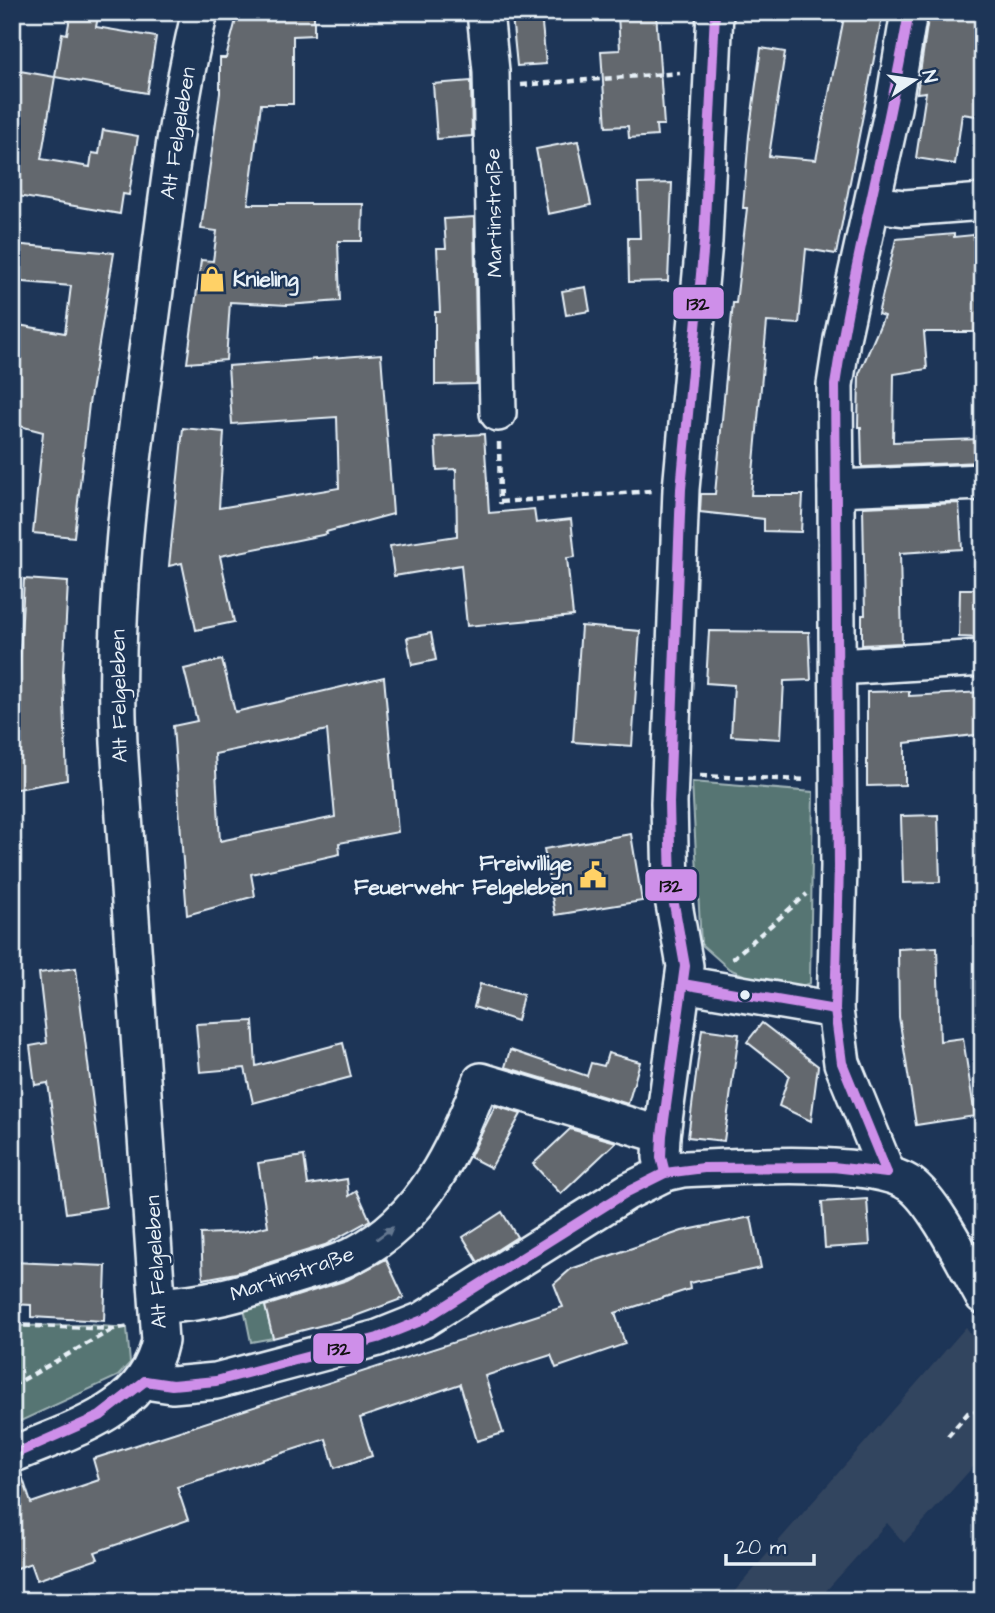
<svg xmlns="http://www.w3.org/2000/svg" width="995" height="1613" viewBox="0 0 995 1613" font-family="'Architects Daughter',sans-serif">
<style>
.built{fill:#32445e}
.green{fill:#567573;stroke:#9fb3b6;stroke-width:2}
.building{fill:#63686e;stroke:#e8f1f8;stroke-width:2;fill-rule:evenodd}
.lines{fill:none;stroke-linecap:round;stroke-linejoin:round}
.minor-casing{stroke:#e8f1f8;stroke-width:40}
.path{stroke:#e8f1f8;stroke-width:4.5;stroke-dasharray:7 5;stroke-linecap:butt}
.minor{stroke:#1d3557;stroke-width:35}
.bus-1-casing{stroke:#1d3557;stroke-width:16}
.bus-1{stroke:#ce8fe9;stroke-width:10}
.oneway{fill:#64778f}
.bus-dot{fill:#e8f1f8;stroke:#1d3557;stroke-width:2.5}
.labels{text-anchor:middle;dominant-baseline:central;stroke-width:5;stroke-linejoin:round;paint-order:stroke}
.street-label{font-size:21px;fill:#e8f1f8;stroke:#1d3557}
.poi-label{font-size:21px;font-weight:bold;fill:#e8f1f8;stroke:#1d3557;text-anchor:start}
.line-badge{stroke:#1d3557;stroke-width:2.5}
.pale-badge-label{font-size:19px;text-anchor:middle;font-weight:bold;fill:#111}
</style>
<rect width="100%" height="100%" fill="#1d3557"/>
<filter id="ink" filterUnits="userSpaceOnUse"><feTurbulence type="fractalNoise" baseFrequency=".0143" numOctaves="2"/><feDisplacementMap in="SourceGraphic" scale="14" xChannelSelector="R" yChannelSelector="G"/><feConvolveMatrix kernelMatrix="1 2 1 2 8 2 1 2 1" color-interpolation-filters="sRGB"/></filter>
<g filter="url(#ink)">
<!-- built -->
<path class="built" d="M966,1327L983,1351V1456L904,1543L887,1523L817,1601H726Z"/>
<!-- green -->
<g class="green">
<path d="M692,782L813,792L810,983L785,992L729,969L701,944Z"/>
<path d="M263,1298L273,1338L251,1342L243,1303Z"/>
<path d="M88,1325L127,1328L130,1363L118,1376L12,1425V1326Z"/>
</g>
<!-- building -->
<g class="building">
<path d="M71,12H99L96,27L156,37L147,93L55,77L62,33L67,34Z"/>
<path d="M238,12H314V35L293,36V104H261L248,204H363L362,241H338L340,301L287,305L230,302L226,360L187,363L201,260L213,261L217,231L201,229L220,93V58H226Z"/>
<path d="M656,12L664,125H656L657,136L629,138L628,126L606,127L601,51L620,50L618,14Z"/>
<path d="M845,12H883L836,254L806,249L799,324L767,322L751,495H803L801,532L764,531V519L700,512L701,494H715L733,303H736L747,208H743L749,135L761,48L785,52L769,156L816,160Z"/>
<path d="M929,12H983V117L962,114L955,164L916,158L926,92L917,93Z"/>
<path d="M541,14L546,64L517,66L512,16Z"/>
<path d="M20,71L55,77L41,159L90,167L92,153L99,154L103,130L138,136L129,195L123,194L120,214L12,195V119Z"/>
<path d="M471,81L472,136L437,139L433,84Z"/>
<path d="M578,141L591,205L548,214L536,149Z"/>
<path d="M672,183L668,281L629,282L628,238H640L638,184Z"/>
<path d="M474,217L477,384L435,385V312H440L437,248H446L444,219Z"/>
<path d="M954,234V237L983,234V332H924L927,369L894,374L893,442L981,439L982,462L862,467L861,427H858L859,374L884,316L878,314L896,239Z"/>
<path d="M12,244L114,253L89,404L74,537L33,533L43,432L12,424V324L65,333L71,286L12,281Z"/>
<path d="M586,287L590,311L566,315L562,291Z"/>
<path d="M381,354L393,514L326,532L327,534L220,556L234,622L196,630L182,563L169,566L183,428L224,432L219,508L339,488L337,417L232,424L228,366Z"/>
<path d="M484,434L489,513L534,509L536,523L571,519L575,557L567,558L573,616L467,626L461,565L394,576L390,546L457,536L456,469L437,470L435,437Z"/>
<path d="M959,503L962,549L900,553L902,643L862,645V615H865L863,507Z"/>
<path d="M24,579L68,582L63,675L67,780L12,790V697L18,696Z"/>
<path d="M960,589H983V638L959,637Z"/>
<path d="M581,626L640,631L632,746L573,742Z"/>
<path d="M709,631L809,632L811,680L784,681L781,739L731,736L734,685L706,683Z"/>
<path d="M431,633L436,660L412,665L407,638Z"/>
<path d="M222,660L235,712L384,677L398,832L339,843L340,854L251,874L255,896L187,915L173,726L197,721L184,669ZM327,730L335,817L220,841L215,754Z"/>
<path d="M909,691V696L983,692V734L905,743V785L867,786V692Z"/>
<path d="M938,815L940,882L903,883L901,816Z"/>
<path d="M631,834L642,901L555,915L544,849Z"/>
<path d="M937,947L940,1041L963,1038L975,1116L916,1125L899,1017L898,949Z"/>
<path d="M76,968L106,1207L66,1213L48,1083L35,1085L30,1046L47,1043L39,973Z"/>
<path d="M480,984L523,995L517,1021L474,1007Z"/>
<path d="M253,1021L256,1066L343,1043L351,1077L253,1103L245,1068L200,1072L196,1024Z"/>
<path d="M762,1023L818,1066L811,1121L779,1106L789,1075L747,1042Z"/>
<path d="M702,1029L739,1034L724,1141L688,1137Z"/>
<path d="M510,1050L587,1076L591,1063L604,1066L608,1053L640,1062L628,1104L505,1067Z"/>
<path d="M495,1106L521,1114L491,1168L470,1157Z"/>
<path d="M570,1129L616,1142L561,1194L533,1164Z"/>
<path d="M304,1156L308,1185L347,1179L349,1196L357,1191L370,1220L325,1245L236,1273L203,1279L201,1234L243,1232L268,1226L258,1163Z"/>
<path d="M867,1199L870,1245L825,1248L822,1202Z"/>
<path d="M502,1212L517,1237L478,1262L463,1237Z"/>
<path d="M751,1217L761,1268L689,1283L690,1289L615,1313L625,1344L556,1368L551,1355L485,1376L503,1433L477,1441L460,1384L360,1418L372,1456L335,1468L326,1439L177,1487L188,1520L95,1552L98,1559L37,1580L31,1563L12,1570V1475L21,1473L31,1503L99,1480L93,1459L563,1307L554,1284L571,1269L682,1231Z"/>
<path d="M386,1259L404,1298L350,1318L273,1338L265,1306L347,1280Z"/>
<path d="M12,1262L106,1266L104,1321L31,1317V1305L12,1304Z"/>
</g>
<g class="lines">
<!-- minor casing -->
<g class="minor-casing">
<g id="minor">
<path d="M485,12L491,71L498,413"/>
<path d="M873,204L905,208L983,202"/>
<path d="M836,488L983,482"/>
<path d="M838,667L983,658"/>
<path d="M683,984L835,1010"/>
<path d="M665,1173L661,1157L662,1135L685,966L671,887L669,803L681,489L704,242L715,12"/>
<path d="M887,1173L842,1063L835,1010L839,866L835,385L842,339L893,108L909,12"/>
<path d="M160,1305C206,1304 246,1292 290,1277C311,1270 335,1265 355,1254C423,1219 455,1149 481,1081L662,1135"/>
<path d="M145,1381L172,1385L216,1381L378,1338L423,1320L627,1192L665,1173L683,1169C734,1167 871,1157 910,1184C935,1201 967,1268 983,1296"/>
<path d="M12,1455C72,1429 145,1412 160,1341L119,743C112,601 132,461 151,321C165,218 175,113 200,12"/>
</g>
</g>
<!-- path -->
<g class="path">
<path d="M521,85L680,73"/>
<path d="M499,442L500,502L651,491"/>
<path d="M700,776L807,780"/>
<path d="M732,959L807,894"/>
<path d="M12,1325L114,1329L129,1326"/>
<path d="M12,1386L113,1329"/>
<path d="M948,1436L968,1413L983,1410"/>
</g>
<!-- minor -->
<use href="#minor" class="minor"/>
<!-- bus-1 casing -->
<g class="bus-1-casing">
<g id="bus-1">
<path d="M683,984L835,1010"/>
<path d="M665,1173L661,1157L662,1135L685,966L671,887L669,803L681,489L704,242L715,12"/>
<path d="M887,1173L842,1063L835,1010L839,866L835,385C854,260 888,137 909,12"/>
<path d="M145,1381L172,1385L216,1381L378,1338L423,1320L627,1192L665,1173L704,1168L833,1167L887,1173"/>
<path d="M12,1455L100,1416L145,1381"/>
</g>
</g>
<!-- bus-1 -->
<use href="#bus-1" class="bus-1"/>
</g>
<!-- one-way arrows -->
<defs><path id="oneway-solid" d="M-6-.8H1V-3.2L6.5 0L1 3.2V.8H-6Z" transform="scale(1.75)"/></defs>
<use class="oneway" href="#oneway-solid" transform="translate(385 1233) rotate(-36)"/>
</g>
<!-- icons -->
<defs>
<g id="shop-bare" transform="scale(2.1)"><path d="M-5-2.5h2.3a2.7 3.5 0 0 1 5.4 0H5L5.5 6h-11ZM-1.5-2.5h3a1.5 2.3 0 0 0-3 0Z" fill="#ffd166" stroke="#1d3557" stroke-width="2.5" paint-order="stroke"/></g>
<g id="civic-bare" transform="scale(2.1)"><path d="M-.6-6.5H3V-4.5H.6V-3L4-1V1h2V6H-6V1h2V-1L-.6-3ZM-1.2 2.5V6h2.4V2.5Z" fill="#ffd166" stroke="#1d3557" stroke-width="2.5" paint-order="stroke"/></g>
</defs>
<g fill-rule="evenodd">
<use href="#shop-bare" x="212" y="279"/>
<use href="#civic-bare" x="593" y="875"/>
</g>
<!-- markers -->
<circle class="bus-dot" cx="745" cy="995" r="6"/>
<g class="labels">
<!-- street labels -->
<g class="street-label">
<text transform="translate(178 133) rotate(-81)">Alt Felgeleben</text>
<text transform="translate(494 213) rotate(-91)">Martinstraße</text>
<text transform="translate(119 696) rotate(-91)">Alt Felgeleben</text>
<text transform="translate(156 1262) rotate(-93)">Alt Felgeleben</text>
<text transform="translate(292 1274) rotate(-19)">Martinstraße</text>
</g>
<!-- poi labels -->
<g class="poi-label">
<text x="233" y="279">Knieling</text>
<text x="572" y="863" text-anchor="end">Freiwillige<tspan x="572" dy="24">Feuerwehr Felgeleben</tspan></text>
</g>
</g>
<g class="line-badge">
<rect x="672" y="286" width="53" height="34" rx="7" fill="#ce8fe9"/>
<rect x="644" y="868" width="54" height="34" rx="7" fill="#ce8fe9"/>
<rect x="312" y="1332" width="53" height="33" rx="7" fill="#ce8fe9"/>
</g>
<g class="pale-badge-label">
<text x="698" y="310">132</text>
<text x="671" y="892">132</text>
<text x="339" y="1355">132</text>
</g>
<!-- margin -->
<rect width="995" height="1613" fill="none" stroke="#1d3557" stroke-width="42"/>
<rect x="21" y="21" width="953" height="1571" fill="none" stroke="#e8f1f8" stroke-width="2.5" filter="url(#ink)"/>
<!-- north arrow -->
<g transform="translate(914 80) rotate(77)" stroke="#1d3557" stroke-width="5" paint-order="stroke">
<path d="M0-5L12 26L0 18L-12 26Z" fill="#e8f1f8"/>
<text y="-10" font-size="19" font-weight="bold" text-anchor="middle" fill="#e8f1f8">N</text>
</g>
<!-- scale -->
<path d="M726 1554v10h88v-10" fill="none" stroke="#e8f1f8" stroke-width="3.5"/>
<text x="736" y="1554" font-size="21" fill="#e8f1f8" stroke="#1d3557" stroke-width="5" paint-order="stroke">20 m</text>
</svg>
